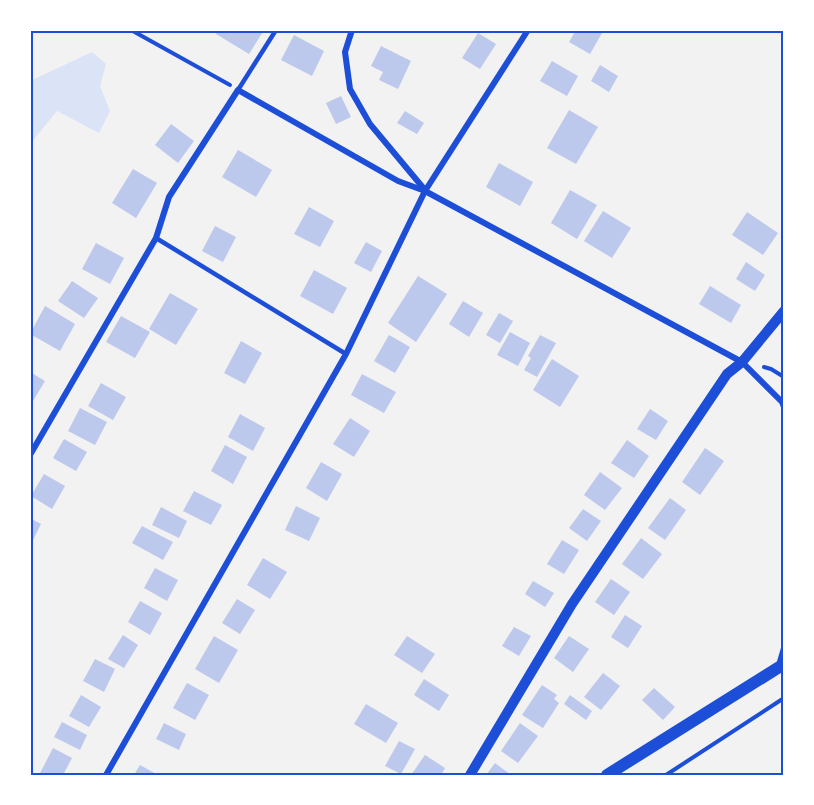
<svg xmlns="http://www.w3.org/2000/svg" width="814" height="805" viewBox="0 0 814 805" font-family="Barlow,sans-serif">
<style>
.green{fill:#dbe4f7}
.building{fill:#bdc9ec}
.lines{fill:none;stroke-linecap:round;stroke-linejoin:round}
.path{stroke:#1d4ed8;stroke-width:4}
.service{stroke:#1d4ed8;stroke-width:4.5}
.minor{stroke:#1d4ed8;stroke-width:6}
.tertiary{stroke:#1d4ed8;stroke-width:10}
.secondary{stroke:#1d4ed8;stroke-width:12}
.neatline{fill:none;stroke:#1d4ed8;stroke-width:2}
</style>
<rect width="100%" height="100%" fill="#f2f2f2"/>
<!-- green -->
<path class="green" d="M92,52L106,64L100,86L110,111L99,133L57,111L30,144V81Z"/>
<!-- building -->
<g class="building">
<path d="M218,30H264L249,54L216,34Z"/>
<path d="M576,30H597L602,33L590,54L569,42Z"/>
<path d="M478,33L496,44L480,69L462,58Z"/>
<path d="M294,35L324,51L312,76L281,60Z"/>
<path d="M381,46L411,61L398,89L379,80L383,72L371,66Z"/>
<path d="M552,61L578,76L567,96L540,81Z"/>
<path d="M600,65L618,76L609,92L591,81Z"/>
<path d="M341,96L351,117L336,124L326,103Z"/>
<path d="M569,110L598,127L576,164L547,148Z"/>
<path d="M405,111L424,123L417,134L397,123Z"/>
<path d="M171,124L194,141L178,163L155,145Z"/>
<path d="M238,150L272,170L256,197L222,177Z"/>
<path d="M499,163L533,182L520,206L486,187Z"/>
<path d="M133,169L157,183L136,218L112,203Z"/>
<path d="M570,190L597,205L577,239L551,223Z"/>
<path d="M309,207L334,221L320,247L294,234Z"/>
<path d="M603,211L631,228L612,258L584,241Z"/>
<path d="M747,212L778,233L763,255L732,235Z"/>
<path d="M215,226L236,237L223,262L202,251Z"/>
<path d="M366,242L382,251L371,272L354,263Z"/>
<path d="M96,243L124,258L110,284L82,269Z"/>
<path d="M746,262L765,275L755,291L736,279Z"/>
<path d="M314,270L347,288L333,314L300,296Z"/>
<path d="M418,276L447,294L416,342L388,323Z"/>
<path d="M72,281L98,298L84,318L58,301Z"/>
<path d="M710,286L741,305L731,323L699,304Z"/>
<path d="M170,293L198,309L176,345L149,329Z"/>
<path d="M463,301L483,313L469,337L449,324Z"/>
<path d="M45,306L75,324L60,351L30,334Z"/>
<path d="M499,313L513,321L500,343L486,335Z"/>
<path d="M121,316L150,332L135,358L106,342Z"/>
<path d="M510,332L530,343L518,366L497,355Z"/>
<path d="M389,335L410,347L395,373L374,361Z"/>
<path d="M540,335L556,343L537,377L524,370L531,358L528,356Z"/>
<path d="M241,341L262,353L245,384L224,373Z"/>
<path d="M552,359L579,376L560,407L533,390Z"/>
<path d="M30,372L45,381L30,406Z"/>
<path d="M362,374L396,392L384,413L351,395Z"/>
<path d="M101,383L126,397L113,420L88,406Z"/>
<path d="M80,408L107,422L95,445L68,431Z"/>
<path d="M650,409L668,421L656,440L637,429Z"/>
<path d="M240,414L265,428L253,451L228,437Z"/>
<path d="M350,418L370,431L354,457L333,444Z"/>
<path d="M64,439L87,452L76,471L53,458Z"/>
<path d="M627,440L649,456L634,478L611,463Z"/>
<path d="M225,445L247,457L233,484L211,471Z"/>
<path d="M705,448L724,461L700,495L682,482Z"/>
<path d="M321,462L342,474L327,501L306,488Z"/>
<path d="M600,472L622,488L605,510L584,495Z"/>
<path d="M44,474L65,486L52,509L31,496Z"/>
<path d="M194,491L222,505L211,525L183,511Z"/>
<path d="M670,498L686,510L665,540L648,528Z"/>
<path d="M296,506L320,518L309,541L285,530Z"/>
<path d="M161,507L187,521L179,538L152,525Z"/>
<path d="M583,509L601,521L587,541L569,528Z"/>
<path d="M30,518L41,524L32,542L30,541Z"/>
<path d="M142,526L173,542L163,560L132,543Z"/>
<path d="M641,538L662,554L643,579L622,564Z"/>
<path d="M562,540L579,550L564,574L547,564Z"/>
<path d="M263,558L287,572L270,599L247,585Z"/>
<path d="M155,568L178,580L167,601L144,588Z"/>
<path d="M611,579L630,592L614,615L595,602Z"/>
<path d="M533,581L554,593L545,607L525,594Z"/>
<path d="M237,599L255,610L240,634L222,623Z"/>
<path d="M140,601L162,613L150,635L128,622Z"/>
<path d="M625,615L642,626L628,648L611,637Z"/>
<path d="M514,627L531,636L519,656L502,646Z"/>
<path d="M123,635L138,645L124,668L108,659Z"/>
<path d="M214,636L238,650L219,683L195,669Z"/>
<path d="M407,636L435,654L422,673L394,655Z"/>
<path d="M569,636L589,649L573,672L554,658Z"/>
<path d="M95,659L115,669L104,692L83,681Z"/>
<path d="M603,673L620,686L601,710L584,697Z"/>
<path d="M424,679L449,695L439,711L414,695Z"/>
<path d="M187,683L209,695L195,720L173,708Z"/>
<path d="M542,685L557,695L554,699L559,703L543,728L522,715Z"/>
<path d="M654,688L675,707L663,720L642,700Z"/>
<path d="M81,695L101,707L89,727L69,716Z"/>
<path d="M570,695L592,711L586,720L564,704Z"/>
<path d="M366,704L398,723L386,743L354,724Z"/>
<path d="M62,722L87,735L80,750L54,737Z"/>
<path d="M164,723L186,734L179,750L156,739Z"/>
<path d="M520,723L538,736L518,763L501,751Z"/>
<path d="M399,741L415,749L401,774L385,766Z"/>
<path d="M53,748L72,758L63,775H39Z"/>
<path d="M425,755L445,768L441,775H411Z"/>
<path d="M495,763L511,775H486Z"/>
<path d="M140,765L158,775H134Z"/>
</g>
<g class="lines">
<!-- path -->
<g class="path">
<path d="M131,30L230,85"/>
<path d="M764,367L771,369L784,377"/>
<path d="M666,775L784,698"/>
</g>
<!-- service -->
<g class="service">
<path d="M238,90L276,30"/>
<path d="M156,238L346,354"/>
</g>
<!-- minor -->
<g class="minor">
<path d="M352,30L345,52L350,89L370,124L425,190"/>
<path d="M30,455L156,238L169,197L238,90L398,181L425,191L742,362L782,402L784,407"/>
<path d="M779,665L784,648"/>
<path d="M106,775L346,354L425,191L528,30"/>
</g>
<!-- tertiary -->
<path class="tertiary" d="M470,775L572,604L727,374L742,362L784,311"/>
<!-- secondary -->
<path class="secondary" d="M607,775L784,664"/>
</g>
<!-- border -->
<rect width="814" height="805" fill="none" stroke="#ffffff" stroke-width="63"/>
<rect x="32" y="32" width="750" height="742" class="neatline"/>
</svg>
